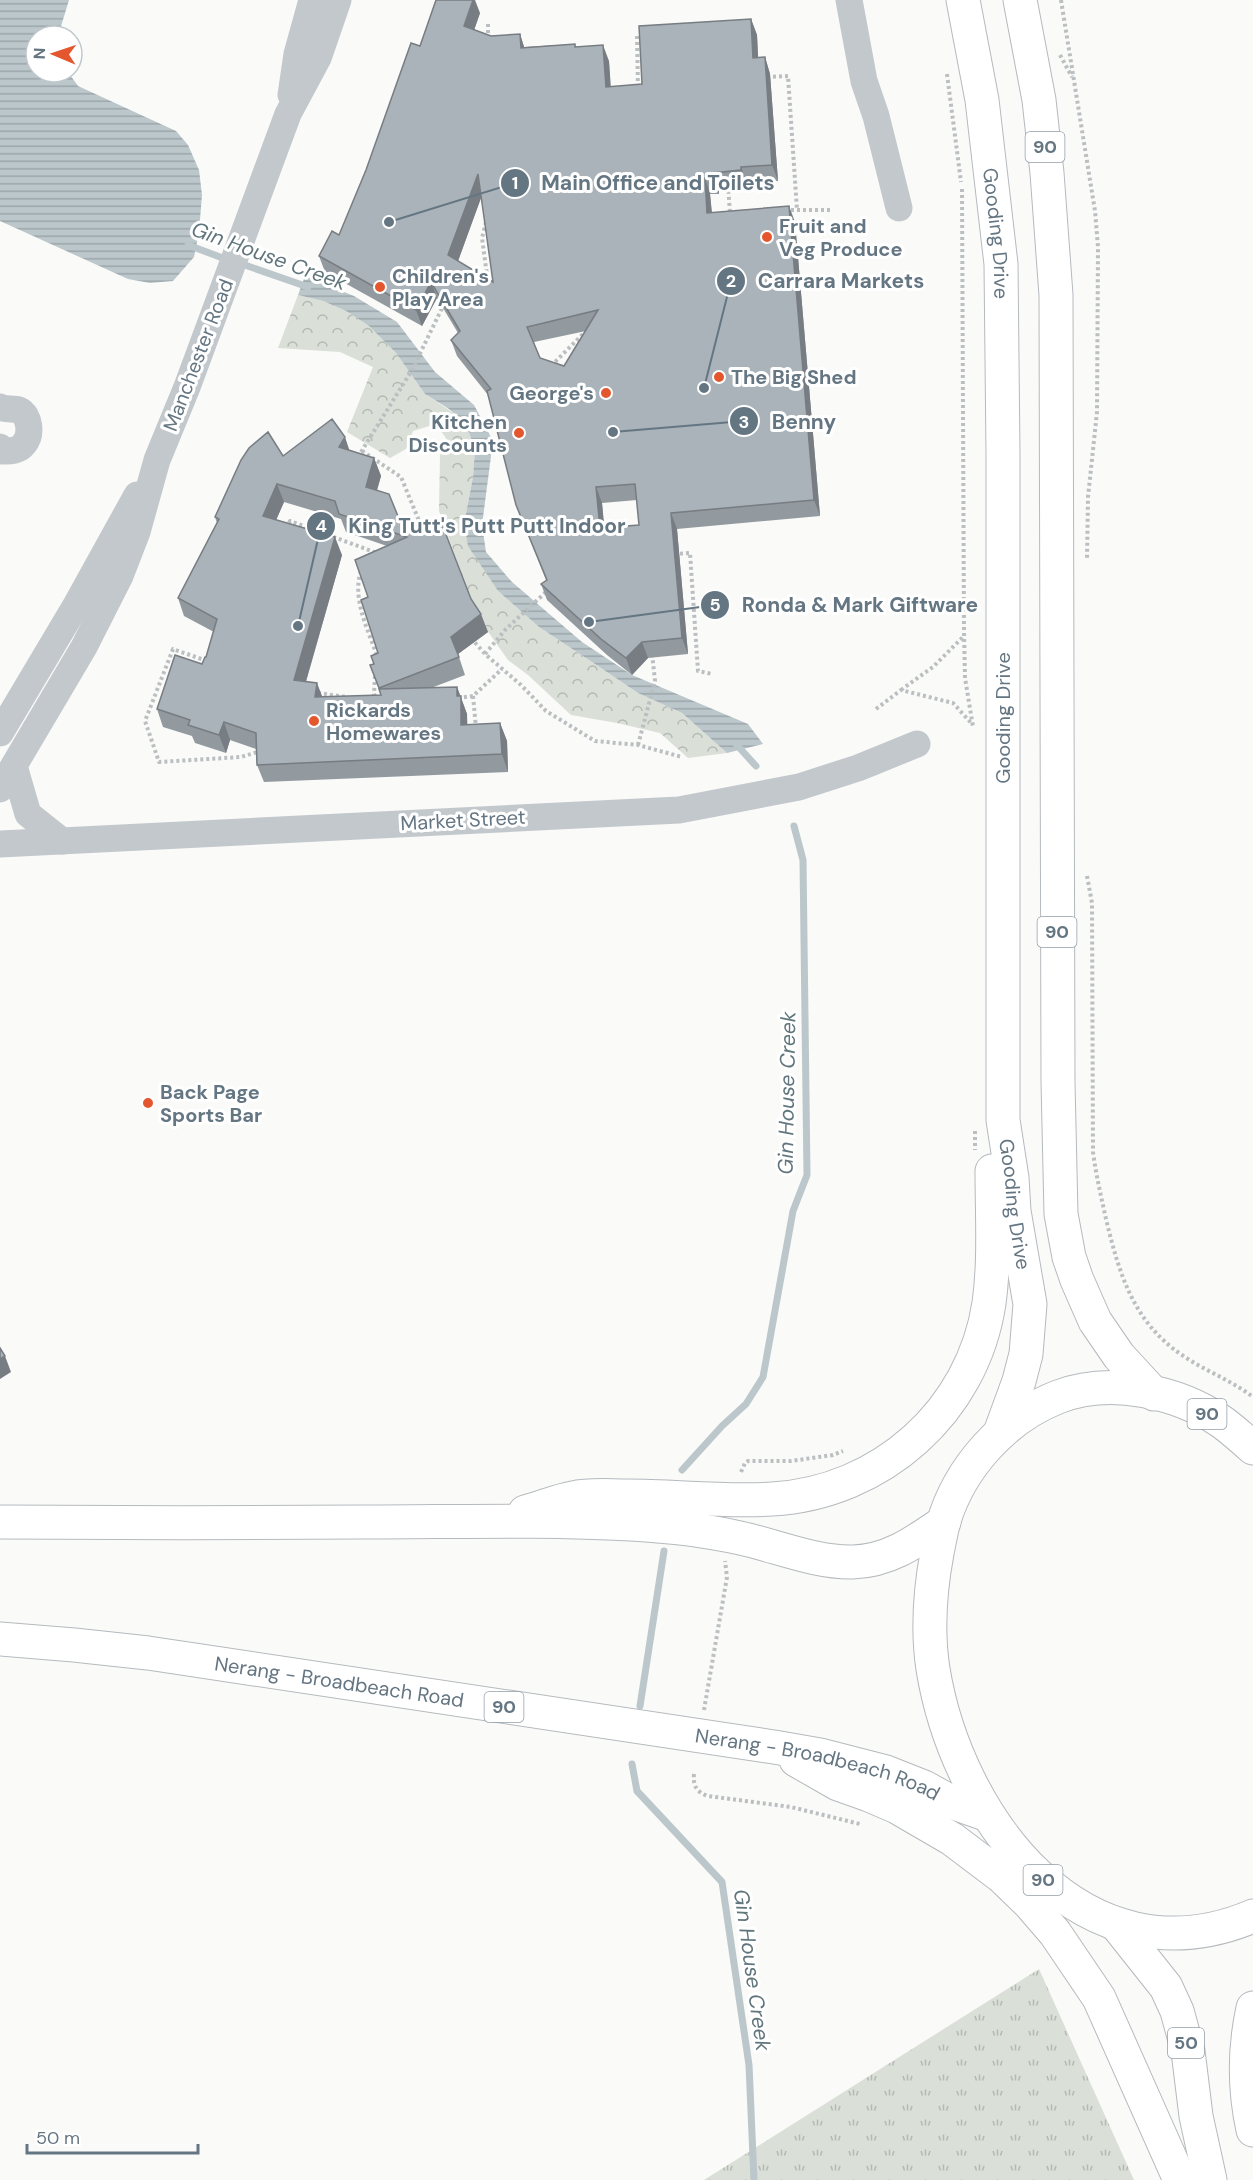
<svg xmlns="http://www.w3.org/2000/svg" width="1253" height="2180" viewBox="0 0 1253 2180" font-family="'DM Sans',sans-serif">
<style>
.grass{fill:url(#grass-tufts)}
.forest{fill:url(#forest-crowns)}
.water{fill:url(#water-rules)}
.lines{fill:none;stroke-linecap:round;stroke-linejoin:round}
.stream{stroke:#bbc7cb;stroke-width:7}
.major-casing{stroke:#b5babe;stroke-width:35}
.path{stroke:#bbbfc2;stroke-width:4;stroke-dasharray:3 3;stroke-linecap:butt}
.minor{stroke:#c3c8cc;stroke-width:27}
.major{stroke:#fff;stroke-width:33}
.wall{fill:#929a9f;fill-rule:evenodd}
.shaded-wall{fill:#777d82}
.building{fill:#aab3b9;stroke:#777d82;stroke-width:1.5;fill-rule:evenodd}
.poi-dot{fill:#e4572e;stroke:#fff;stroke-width:2}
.labels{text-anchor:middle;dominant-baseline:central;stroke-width:6;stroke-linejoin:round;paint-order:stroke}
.shield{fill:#fff;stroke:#939fa8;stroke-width:1.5}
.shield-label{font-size:18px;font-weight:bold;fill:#657683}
.poi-label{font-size:20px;font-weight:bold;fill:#657683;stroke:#fff;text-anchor:start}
.street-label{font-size:20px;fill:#657683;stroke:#fff}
.water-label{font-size:21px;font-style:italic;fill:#60757c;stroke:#fff}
.leader{fill:none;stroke:#657683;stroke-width:2}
.callout-dot{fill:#657683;stroke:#fff;stroke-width:2}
.mark-label{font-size:18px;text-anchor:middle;font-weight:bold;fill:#fff}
.callout-label{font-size:21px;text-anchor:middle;font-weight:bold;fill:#657683;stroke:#fff;stroke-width:6;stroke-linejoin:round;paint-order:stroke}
</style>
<defs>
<pattern id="grass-tufts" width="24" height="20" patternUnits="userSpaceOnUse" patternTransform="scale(1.5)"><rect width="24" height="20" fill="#dadfd7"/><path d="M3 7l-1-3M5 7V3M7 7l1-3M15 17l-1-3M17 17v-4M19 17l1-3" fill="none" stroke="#b4b9b4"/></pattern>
<pattern id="forest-crowns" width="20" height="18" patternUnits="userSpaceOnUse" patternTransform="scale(1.5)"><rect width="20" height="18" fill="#dadfd7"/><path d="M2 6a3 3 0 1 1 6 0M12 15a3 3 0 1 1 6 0" fill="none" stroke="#b4b9b4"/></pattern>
<pattern id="water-rules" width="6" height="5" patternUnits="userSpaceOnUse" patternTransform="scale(1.5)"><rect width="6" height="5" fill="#bbc7cb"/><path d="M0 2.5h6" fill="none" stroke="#9ca6aa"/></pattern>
</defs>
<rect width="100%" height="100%" fill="#fafaf8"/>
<!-- grass -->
<path class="grass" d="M1039,1969L1134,2180H704Z"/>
<!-- forest -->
<path class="forest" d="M298,295L323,301L346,311L369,326L396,353L425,394L449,410L466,425L475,449L473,477L464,524L469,546L498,591L539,627L598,666L638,693L682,713L727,753L688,758L660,733L617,723L571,715L528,675L508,660L477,616L439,511L440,455L446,438L436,424L413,431L406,449L390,458L347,432L373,367L340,352L278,348Z"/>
<!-- water -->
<g class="water">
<path d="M0,0H69L58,36H36V72H68L78,86L176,131L188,145L199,170L202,195L199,232L194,257L173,281L150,283L128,279L0,221Z"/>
<path d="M305,276L354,296L397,322L435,372L474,405L493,441L482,525L486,552L512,582L582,642L632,675L748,724L763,744L727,753L682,713L638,693L598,666L539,627L498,591L468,546L464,524L473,477L475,449L466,425L449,409L425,394L396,353L369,326L346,311L323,301L298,295Z"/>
</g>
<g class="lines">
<!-- stream -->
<g class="stream">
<path d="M188,245L228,260"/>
<path d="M239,263L308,287"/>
<path d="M736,744L756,766"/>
<path d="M682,1470L722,1426L746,1404L763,1377L793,1211L807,1175L803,860L794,826"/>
<path d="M640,1706L664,1551"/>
<path d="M632,1764L637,1791L722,1882L749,2065L754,2180"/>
</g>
<!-- major casing -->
<g class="major-casing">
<g id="major">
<path id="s1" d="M963,0L982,100L1001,264L1003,454V1120L1012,1178L1014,1211L1030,1304L1026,1354L1019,1381L1000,1433"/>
<path d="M1020,0L1039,100L1047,173L1056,295L1058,1082L1061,1214L1069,1257L1077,1280L1095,1321L1119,1356L1154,1394"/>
<path d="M1253,1448C1243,1439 1233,1430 1222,1422C1177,1391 1110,1377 1058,1397C1004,1418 959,1468 943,1524C941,1533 939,1543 937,1553C930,1591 927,1630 933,1669C957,1818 1083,1988 1253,1916"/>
<path d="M525,1512C541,1508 556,1501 573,1498C590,1494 609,1496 627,1496C675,1496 724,1502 772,1499C881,1493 973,1411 989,1303C995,1260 992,1214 992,1171"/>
<path d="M0,1522C120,1523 241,1523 361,1522C451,1522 541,1519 631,1524C667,1526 705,1530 740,1538C777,1546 816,1563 853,1562C889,1561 915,1542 944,1522"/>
<path id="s2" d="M0,1639L74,1645L148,1653L774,1747L820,1755L886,1772L924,1787L951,1802L988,1815"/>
<path d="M796,1760L838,1784L869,1795L897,1807L952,1839L1001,1876L1030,1904L1055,1933L1099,1998L1180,2180"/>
<path d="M1116,1924L1166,1987L1177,2011L1188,2051L1196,2116L1210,2180"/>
<path d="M1253,2008C1244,2049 1244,2089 1253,2130"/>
</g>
</g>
<!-- path -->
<g class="path">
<path d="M1061,0L1095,211L1098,247L1097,412L1088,497L1087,560"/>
<path d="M637,36L638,87"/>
<path d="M488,39V22"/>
<path d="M1060,55L1072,77"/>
<path d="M947,74L961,182"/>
<path d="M767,77L788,76L797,210"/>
<path d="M728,185L730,213"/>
<path d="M962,189L964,631L965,678L973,727"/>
<path d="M785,210H833"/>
<path d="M486,222L482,238L488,283"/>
<path d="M551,366L588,329"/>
<path d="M362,451L401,477L422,528"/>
<path d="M361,452L412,370L444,304"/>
<path d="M286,528L290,521L377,553"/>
<path d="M325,534L332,512"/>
<path d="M674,554L690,553L698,671L712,674"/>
<path d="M361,571C352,597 367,628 376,653L375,659"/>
<path d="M471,638L485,654L521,685L546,711L595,741L638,745L682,757"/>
<path d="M485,654L506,629L547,591"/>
<path d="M207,661L173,649L145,721L159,762L241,757L261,751"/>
<path d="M375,676L374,694L376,698"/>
<path d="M901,690L933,667L963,637"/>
<path d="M318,693L346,697"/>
<path d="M473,696L476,728"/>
<path d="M458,698L473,696L502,669"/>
<path d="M876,709L901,690L953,703L973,725"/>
<path d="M638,745L655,681L652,653"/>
<path d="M1087,876L1092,903L1093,1152C1096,1175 1101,1196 1106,1219C1119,1273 1133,1322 1182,1355C1205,1371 1231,1380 1253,1397"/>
<path d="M975,1131V1150"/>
<path d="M741,1472L745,1463L748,1461H791L833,1455L843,1451"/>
<path d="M704,1710L727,1577L725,1561"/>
<path d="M694,1774C693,1785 696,1792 708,1796L791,1807L860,1824"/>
</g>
<!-- minor -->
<g class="minor">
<path d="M849,0L864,81L876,116L899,208"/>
<path d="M291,95L297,54L312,0"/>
<path d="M0,407C6,410 13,408 19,410C30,415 32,435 24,444C19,451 11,451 3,451L0,447"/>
<path d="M0,733L75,607L137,495"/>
<path d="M14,766L28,814L62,841"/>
<path d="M0,789L84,647L120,576L137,532L157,460L187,387L288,114L318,58L338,0"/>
<path d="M0,844L679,810L799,787L858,768L917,744"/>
</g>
<!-- major -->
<use href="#major" class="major"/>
</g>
<!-- wall -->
<g class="wall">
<path d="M480,13L474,30L491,36L520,34L524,47L575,44L576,47L609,61L610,87L642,84L751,19L757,35L758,58L765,57L770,74L778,181L747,183V186L719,189V194H710L712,212L795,222L820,516L677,529L688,654L648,658L632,675L607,655L547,600L541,584L546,580L516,505L488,395L457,356L451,340L458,333L437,298L422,326L325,272L319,256L339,235L420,46ZM481,197L493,282L458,261ZM586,331L564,366L540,358L534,342ZM637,500L639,525L604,528L602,503Z"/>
<path d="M350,450L374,458L381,476L377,490L404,531L471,599L488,632L458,654L465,675L431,688L457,687L467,714V725L500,723L507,741L508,772L264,782L257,765L256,749L230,740L226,753L195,743L192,736L163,727L157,709L202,664L206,657L214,632L184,616L178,598L217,523L215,517L283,456ZM284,502L341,519L346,532L387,546L368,597L378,653L374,664L370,665L381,695L322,697L306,682L342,555L276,520Z"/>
</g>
<!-- shaded-wall -->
<g class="shaded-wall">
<path d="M473,0H475L480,13L470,42L464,26Z"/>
<path d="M751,19L757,35L759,74L753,58Z"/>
<path d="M520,34L525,50L521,48Z"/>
<path d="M603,45L609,61L612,103L606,87Z"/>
<path d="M765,57L770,74L778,181L772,165Z"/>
<path d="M741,167L747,183V186L741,170Z"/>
<path d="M713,173L719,189V194L713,177Z"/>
<path d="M478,174L484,190L454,272L448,255Z"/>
<path d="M705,178L710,194L713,229L707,213Z"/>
<path d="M789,206L795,222L820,516L814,500Z"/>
<path d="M431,282L437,298L422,326L416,310Z"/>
<path d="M345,437L351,455L339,447Z"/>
<path d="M374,458L381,476L373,504L366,487Z"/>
<path d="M277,484L284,502L270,534L263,516Z"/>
<path d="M596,487L602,503L606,544L600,528Z"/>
<path d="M671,513L677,529L688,654L682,638Z"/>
<path d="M335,537L342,555L301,698L294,680Z"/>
<path d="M481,614L488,632L458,654L451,637Z"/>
<path d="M642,642L648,658L632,675L626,658Z"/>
<path d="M317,683L324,701L315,697Z"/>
<path d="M457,687L467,714L468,743L461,725L457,696Z"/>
<path d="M224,722L230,740L226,753L219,735Z"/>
<path d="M500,723L507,741L508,772L502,754Z"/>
<path d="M5,1356L11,1372L0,1379V1359Z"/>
</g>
<!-- building -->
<g class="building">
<path d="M436,0H473L464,26L491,36L520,34L521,48L575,44V47L603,45L606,87L642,84L639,26L751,19L753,58L765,57L772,165L741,167V170L713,173V177L705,178L707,213L789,206L814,500L671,513L682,638L642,642L626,658L601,639L541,584L547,580L516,505L487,391L491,389L451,340L460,331L431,282L416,310L319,256L332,231L339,235L366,170L411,43L420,46ZM478,174L493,282L448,255ZM598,310L564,366L540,358L527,327ZM635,484L639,525L600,528L596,487Z"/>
<path d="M332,419L345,437L339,447L374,458L366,487L389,494L404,531L440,519L471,599L481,614L451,637L459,657L379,688L370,665L374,664L371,656L378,653L361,600L368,597L355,560L407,537L339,514L335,501L277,484L263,516L335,537L294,680L317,683L315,697L381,695L379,689L457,687V696H461V725L500,723L502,754L257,765L256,733L224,722L219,735L188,725L190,720L157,709L175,655L202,664L205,657H206L217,619L178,598L219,519L215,517L241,460L249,448L268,432L283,456Z"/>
<path d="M0,1348L5,1356L0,1359Z"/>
</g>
<!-- markers -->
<g class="poi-dot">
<circle cx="767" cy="237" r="6"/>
<circle cx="380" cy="287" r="6"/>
<circle cx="719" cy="377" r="6"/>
<circle cx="606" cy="393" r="6"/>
<circle cx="519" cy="433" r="6"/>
<circle cx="314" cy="721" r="6"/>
<circle cx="148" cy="1103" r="6"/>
</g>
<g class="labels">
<!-- shield labels -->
<g class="shield">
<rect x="1025.5" y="132" width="39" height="30" rx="4.5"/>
<rect x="1037.5" y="917" width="39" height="30" rx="4.5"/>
<rect x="1187.5" y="1399" width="39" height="30" rx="4.5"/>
<rect x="484.5" y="1692" width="39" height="30" rx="4.5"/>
<rect x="1023.5" y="1865" width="39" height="30" rx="4.5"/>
<rect x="1168" y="2028" width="36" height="30" rx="4.5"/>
</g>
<g class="shield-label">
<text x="1045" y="147">90</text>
<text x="1057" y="932">90</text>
<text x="1207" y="1414">90</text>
<text x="504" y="1707">90</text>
<text x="1043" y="1880">90</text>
<text x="1186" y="2043">50</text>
</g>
<!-- poi labels -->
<g class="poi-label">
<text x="779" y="226">Fruit and<tspan x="779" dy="23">Veg Produce</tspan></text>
<text x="392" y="276">Children's<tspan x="392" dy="23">Play Area</tspan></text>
<text x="731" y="377">The Big Shed</text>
<text x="594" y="393" text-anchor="end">George's</text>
<text x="507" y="422" text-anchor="end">Kitchen<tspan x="507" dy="23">Discounts</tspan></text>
<text x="326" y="710">Rickards<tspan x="326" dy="23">Homewares</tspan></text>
<text x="160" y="1092">Back Page<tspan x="160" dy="23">Sports Bar</tspan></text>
</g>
<!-- street labels -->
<g class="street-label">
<text stroke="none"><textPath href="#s1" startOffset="236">Gooding Drive</textPath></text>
<text transform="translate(198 355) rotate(-69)">Manchester Road</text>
<text transform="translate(1003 718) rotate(-90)">Gooding Drive</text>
<text transform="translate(463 820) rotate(-3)">Market Street</text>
<text stroke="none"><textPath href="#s1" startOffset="1208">Gooding Drive</textPath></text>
<text stroke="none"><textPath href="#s2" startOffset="342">Nerang - Broadbeach Road</textPath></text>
<text stroke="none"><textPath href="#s2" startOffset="828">Nerang - Broadbeach Road</textPath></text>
</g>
<!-- water labels -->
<g class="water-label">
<text transform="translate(269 256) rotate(20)">Gin House Creek</text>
<text transform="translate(787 1093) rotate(-89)">Gin House Creek</text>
<text transform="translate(752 1970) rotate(82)">Gin House Creek</text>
</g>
</g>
<!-- callouts -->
<path class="leader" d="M389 222L515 183M704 388L731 281M613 432L744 421M298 626L321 526M589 622L715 605"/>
<g class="callout-dot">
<circle cx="389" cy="222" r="6"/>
<circle cx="704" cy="388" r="6"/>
<circle cx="613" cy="432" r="6"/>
<circle cx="298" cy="626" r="6"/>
<circle cx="589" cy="622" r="6"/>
<circle cx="515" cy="183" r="15"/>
<circle cx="731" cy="281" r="15"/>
<circle cx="744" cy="421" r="15"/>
<circle cx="321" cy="526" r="15"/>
<circle cx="715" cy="605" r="15"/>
</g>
<g class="mark-label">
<text x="515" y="189">1</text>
<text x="731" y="287">2</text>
<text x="744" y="428">3</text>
<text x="321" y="532">4</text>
<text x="715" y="611">5</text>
</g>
<g class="callout-label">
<text x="658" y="190">Main Office and Toilets</text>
<text x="841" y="288">Carrara Markets</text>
<text x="804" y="429">Benny</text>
<text x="487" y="533">King Tutt's Putt Putt Indoor</text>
<text x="860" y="612">Ronda &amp; Mark Giftware</text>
</g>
<!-- north arrow -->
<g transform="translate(54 54) rotate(272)"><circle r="28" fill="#ffffff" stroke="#c1c8cd" stroke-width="1.5"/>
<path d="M0-4.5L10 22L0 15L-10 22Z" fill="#e4572e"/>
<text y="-9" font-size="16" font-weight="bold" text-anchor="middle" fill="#657683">N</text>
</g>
<!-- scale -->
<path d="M27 2144v9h171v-9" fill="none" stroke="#657683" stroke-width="3"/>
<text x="36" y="2144" font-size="18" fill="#657683" stroke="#ffffff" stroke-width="4.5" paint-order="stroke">50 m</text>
</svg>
